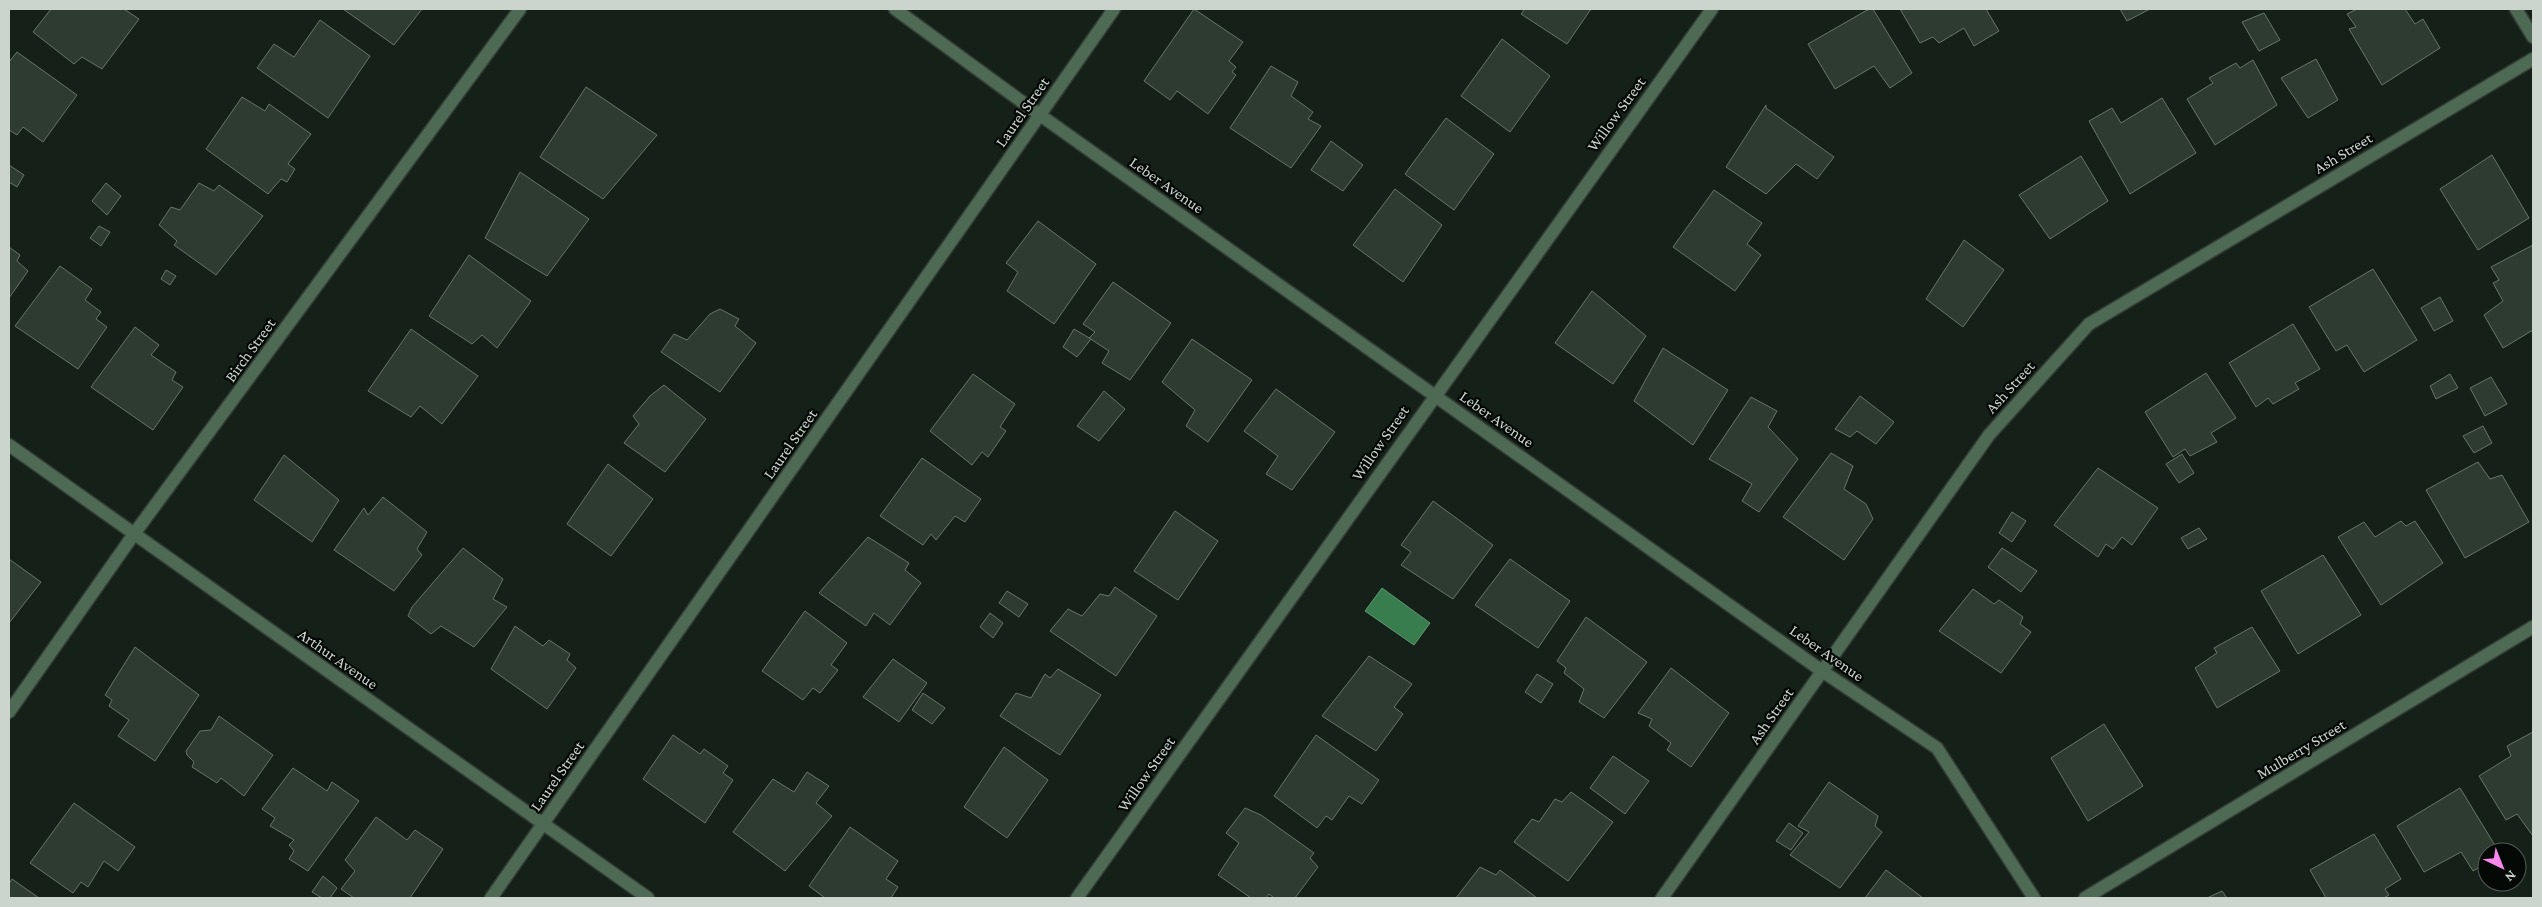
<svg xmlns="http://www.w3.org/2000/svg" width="2542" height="907" viewBox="0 0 2542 907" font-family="'Crimson Pro',serif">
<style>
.water{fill:#387d4d;stroke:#649773}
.building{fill:#2d3b30;stroke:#67756a}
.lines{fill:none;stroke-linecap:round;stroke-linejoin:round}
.minor-casing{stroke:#323e35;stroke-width:15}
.minor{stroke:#4e6a55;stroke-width:12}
.labels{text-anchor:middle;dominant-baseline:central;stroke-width:4.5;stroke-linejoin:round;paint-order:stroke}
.street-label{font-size:16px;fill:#cbd4cd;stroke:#050906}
</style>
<rect width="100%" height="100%" fill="#152118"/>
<!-- water -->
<path class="water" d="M1382,588L1430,623L1414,645L1365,611Z"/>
<!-- building -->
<g class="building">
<path d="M51,9H124L139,19L102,69L82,57L74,64L33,32Z"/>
<path d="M343,9H422L394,45Z"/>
<path d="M1194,9L1243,42L1229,61L1236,67L1232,72L1236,75L1208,114L1177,91L1170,100L1144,81Z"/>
<path d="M1525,9H1591L1567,44L1521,14Z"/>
<path d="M1869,9H1873L1912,73L1890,88L1874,66L1835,89L1808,44Z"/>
<path d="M1900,9H1986L1999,31L1974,46L1964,28L1939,43L1933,37L1920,43Z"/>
<path d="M2120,9H2150L2127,21Z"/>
<path d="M2357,9H2405L2415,24L2423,19L2440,48L2382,85L2349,29L2356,27L2347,14Z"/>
<path d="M2264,13L2280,40L2259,51L2242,22Z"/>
<path d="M320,20L370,56L328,118L257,68L274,44L294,57Z"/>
<path d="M1502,39L1550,76L1510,132L1461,96Z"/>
<path d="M17,52L77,95L43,142L23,127L17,135L9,130V62Z"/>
<path d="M2316,59L2338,100L2308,118L2281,78Z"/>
<path d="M2253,60L2277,105L2215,145L2187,99L2213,83L2209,78L2236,63L2240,68Z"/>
<path d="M1271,66L1298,82L1291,96L1313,112L1308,119L1321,126L1291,168L1230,128Z"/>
<path d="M586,87L657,135L603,199L540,157Z"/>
<path d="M242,97L265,111L269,104L311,134L288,164L295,169L287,182L281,179L268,194L206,149Z"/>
<path d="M2162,98L2196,153L2130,194L2089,121L2112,108L2121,123Z"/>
<path d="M1766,105V108L1834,157L1817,179L1796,164L1766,194L1726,167Z"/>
<path d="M1446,118L1494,154L1454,210L1405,174Z"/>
<path d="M1331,141L1363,165L1343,191L1311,170Z"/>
<path d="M2492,155L2529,218L2478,250L2440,189Z"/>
<path d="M2081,156L2108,201L2050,239L2019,195Z"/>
<path d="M9,165L24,175L17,187L9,182Z"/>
<path d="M520,172L589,219L547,276L485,238Z"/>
<path d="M106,183L121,196L107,215L92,201Z"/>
<path d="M199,183L214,191L219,185L263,216L216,275L174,245L177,241L159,225L171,207L180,210Z"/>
<path d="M1395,189L1442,225L1403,282L1353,245Z"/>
<path d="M1714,190L1762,223L1747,244L1761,255L1735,291L1673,247Z"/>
<path d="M1038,221L1096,264L1054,324L1007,291L1018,272L1006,263Z"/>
<path d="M99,226L110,232L101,246L90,238Z"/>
<path d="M1964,240L2004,270L1963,327L1926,299Z"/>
<path d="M2533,245V330L2503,348L2484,315L2503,301L2493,283L2499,280L2491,267Z"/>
<path d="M9,247L20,255L17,261L28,271L9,298Z"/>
<path d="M469,255L531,301L497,348L482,335L472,344L429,316Z"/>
<path d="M60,266L92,289L85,300L101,312L96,319L107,327L78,369L15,326Z"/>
<path d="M2373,269L2417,340L2364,372L2347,345L2336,351L2309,307Z"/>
<path d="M166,270L176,276L170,285L161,279Z"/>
<path d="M1113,282L1171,323L1130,380L1102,363L1109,351L1089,338L1095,332L1083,324Z"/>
<path d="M1592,291L1646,336L1613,384L1555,343Z"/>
<path d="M2440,297L2453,321L2434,331L2421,308Z"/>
<path d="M720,309L739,319L735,326L756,343L720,392L661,352L674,334L687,340L710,314Z"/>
<path d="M2293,324L2320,369L2295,383L2299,389L2273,404L2268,398L2256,407L2229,363Z"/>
<path d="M135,327L159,345L151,355L176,372L172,380L183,387L153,430L91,387Z"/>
<path d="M411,329L478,376L442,424L420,406L411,417L368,391Z"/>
<path d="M1074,329L1091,339L1077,357L1063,347Z"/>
<path d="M1192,339L1252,380L1208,442L1186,426L1195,410L1162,382Z"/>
<path d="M1663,348L1728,390L1693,445L1634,401Z"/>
<path d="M2206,373L2236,418L2211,433L2217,442L2190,456L2185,449L2173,457L2145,412Z"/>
<path d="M973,374L1015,404L1000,427L1006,431L988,457L982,452L972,465L930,431Z"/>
<path d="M2450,374L2458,388L2436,399L2430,386Z"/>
<path d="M2491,377L2507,404L2485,416L2470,388Z"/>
<path d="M664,385L706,419L665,472L624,443L639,424L633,416L650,396Z"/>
<path d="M1276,389L1335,432L1292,490L1266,474L1278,456L1244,431Z"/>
<path d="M1104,391L1125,409L1099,441L1077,426Z"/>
<path d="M1860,396L1894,422L1876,444L1857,431L1850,437L1835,429Z"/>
<path d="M1751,397L1777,411L1768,427L1798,459L1759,512L1742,501L1752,484L1709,459Z"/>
<path d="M2483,426L2492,443L2474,453L2463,436Z"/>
<path d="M1831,453L1853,466L1844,489L1866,504L1873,519L1844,560L1783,517Z"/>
<path d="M2182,454L2194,473L2179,483L2166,464Z"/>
<path d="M284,455L339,500L312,542L254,500Z"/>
<path d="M922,458L981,499L965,522L955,516L936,540L931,534L923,545L880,516Z"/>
<path d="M2478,462L2490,479L2502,475L2529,522L2465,558L2426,490Z"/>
<path d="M608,464L653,499L611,556L567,524Z"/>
<path d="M2098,468L2158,508L2132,545L2122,537L2113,549L2106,544L2098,557L2054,525Z"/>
<path d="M383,497L427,532L417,549L422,555L394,591L334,550L364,508L368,515Z"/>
<path d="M1433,501L1493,545L1453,599L1401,565L1411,552L1401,545Z"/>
<path d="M1175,511L1218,541L1178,600L1134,571Z"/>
<path d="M2012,512L2026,521L2012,542L1999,533Z"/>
<path d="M2401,521L2406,526L2415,521L2443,563L2381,605L2338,537L2364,522L2375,537Z"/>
<path d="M2199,528L2207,539L2188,549L2181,538Z"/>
<path d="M868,537L909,563L905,570L921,583L890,625L874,613L866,626L819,593Z"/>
<path d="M463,548L503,579L493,599L507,607L474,647L441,626L431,634L408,616L412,607Z"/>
<path d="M2002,548L2037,571L2021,592L1988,567Z"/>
<path d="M2323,555L2361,615L2298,654L2261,591Z"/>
<path d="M9,559L41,582L9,623Z"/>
<path d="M1510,559L1570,601L1538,648L1475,605Z"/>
<path d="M1115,587L1157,616L1116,676L1050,631L1068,609L1082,616L1100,594L1109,596Z"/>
<path d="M1973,589L1994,604L1999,600L2023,617L2020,624L2031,632L2001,673L1939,631Z"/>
<path d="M1007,591L1028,604L1019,617L999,603Z"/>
<path d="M805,611L847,643L831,665L838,670L820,693L813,688L803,700L762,671Z"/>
<path d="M990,613L1003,623L993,638L980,627Z"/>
<path d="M1586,617L1647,662L1604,718L1579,702L1584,689L1564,673L1566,668L1557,661Z"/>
<path d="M515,626L543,646L549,640L570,654L567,660L576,668L547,709L491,669Z"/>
<path d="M2252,627L2280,671L2217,708L2195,668L2217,653L2214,648Z"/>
<path d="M135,647L199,695L155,761L118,736L129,720L109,706L112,700L105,695Z"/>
<path d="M1369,656L1412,684L1394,707L1403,714L1376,751L1322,716Z"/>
<path d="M893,659L927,683L899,722L863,697Z"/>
<path d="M1671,668L1729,713L1691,767L1667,750L1671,743L1649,726L1652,719L1638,713Z"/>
<path d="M1058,669L1101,695L1060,755L1000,716L1016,693L1031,698L1045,674L1050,678Z"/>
<path d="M1537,674L1553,684L1541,703L1525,692Z"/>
<path d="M923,693L945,708L932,724L912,710Z"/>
<path d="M219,716L273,755L244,796L221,778L217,783L192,767L194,762L187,755L186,751L200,731L211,730Z"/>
<path d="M2104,724L2143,786L2088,821L2051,758Z"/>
<path d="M2533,732V836L2517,814L2506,820L2479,776L2511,756L2507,746Z"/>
<path d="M673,735L700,754L704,749L728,766L723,773L733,780L705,823L643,779Z"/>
<path d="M1316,735L1379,780L1362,804L1349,796L1332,820L1326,816L1317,828L1274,796Z"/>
<path d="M1004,747L1048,780L1007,838L964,807Z"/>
<path d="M1613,756L1649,781L1625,814L1590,788Z"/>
<path d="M293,768L327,791L332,782L359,801L308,871L289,859L294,851L289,845L294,840L270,826L275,818L262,809Z"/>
<path d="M807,772L829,786L816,803L832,816L785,871L733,832L773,779L794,792Z"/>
<path d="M1829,782L1878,816L1875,826L1882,832L1840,888L1790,855L1809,832L1798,826Z"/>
<path d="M2460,788L2499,852H2487V863L2473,871L2461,852L2424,872L2397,826Z"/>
<path d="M1571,792L1613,822L1568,881L1514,842L1532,819L1539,822L1555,799L1562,802Z"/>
<path d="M74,803L135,847L118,871L104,861L88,887L81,882L73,893L30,863Z"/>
<path d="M1245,808L1261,815L1314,853L1310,858L1318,867L1295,898H1274L1269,894L1266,898H1251L1218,875L1239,843L1226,833Z"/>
<path d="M376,817L407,840L415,830L443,849L410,898H354L341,889L355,871L345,860Z"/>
<path d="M1789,823L1803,833L1791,850L1776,841Z"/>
<path d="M850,827L898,861L886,879L898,887L891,898H825L809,886Z"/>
<path d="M2374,834L2401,879L2385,889L2389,895L2384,898H2326L2310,870Z"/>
<path d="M1480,867L1496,875L1500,870L1537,898H1456Z"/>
<path d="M1886,870L1923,898H1865Z"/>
<path d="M323,876L337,888L330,898H322L312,892Z"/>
<path d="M12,879L39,898H9V884Z"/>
<path d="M2222,891L2227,898H2207Z"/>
</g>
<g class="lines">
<!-- minor casing -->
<g class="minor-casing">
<g id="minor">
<path d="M895,9L1040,115L1822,671L1937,748L2034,898"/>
<path d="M2516,9L2533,37"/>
<path d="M9,445L648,898"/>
<path d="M9,712L134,534L520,9"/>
<path d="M491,898L1114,9"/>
<path d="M1077,898L1712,9"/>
<path d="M1662,898L1989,435L2089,324L2533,59"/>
<path d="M2085,898L2533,627"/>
</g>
</g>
<!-- minor -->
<use href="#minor" class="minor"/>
</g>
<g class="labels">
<!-- street labels -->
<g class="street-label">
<text transform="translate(1022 112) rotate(-55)">Laurel Street</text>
<text transform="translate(1616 114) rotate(-54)">Willow Street</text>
<text transform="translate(2343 153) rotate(-31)">Ash Street</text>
<text transform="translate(1167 185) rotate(35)">Leber Avenue</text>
<text transform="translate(250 350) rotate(-54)">Birch Street</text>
<text transform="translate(2010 387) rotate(-48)">Ash Street</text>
<text transform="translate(1497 419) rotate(35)">Leber Avenue</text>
<text transform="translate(1380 443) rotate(-55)">Willow Street</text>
<text transform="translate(790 444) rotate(-55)">Laurel Street</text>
<text transform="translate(1827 653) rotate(35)">Leber Avenue</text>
<text transform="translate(338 659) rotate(35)">Arthur Avenue</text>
<text transform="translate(1771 716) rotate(-55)">Ash Street</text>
<text transform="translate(2301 749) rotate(-31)">Mulberry Street</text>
<text transform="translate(1146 774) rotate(-55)">Willow Street</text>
<text transform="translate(557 776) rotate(-55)">Laurel Street</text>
</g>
</g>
<!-- border -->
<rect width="2542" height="907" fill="none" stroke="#cbd4cd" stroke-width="20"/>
<!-- north arrow -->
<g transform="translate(2502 867) rotate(137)"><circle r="24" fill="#050906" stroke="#545a56"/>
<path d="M0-4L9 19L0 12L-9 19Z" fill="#f888eb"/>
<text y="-8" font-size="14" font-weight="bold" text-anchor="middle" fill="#cbd4cd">N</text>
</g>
</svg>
